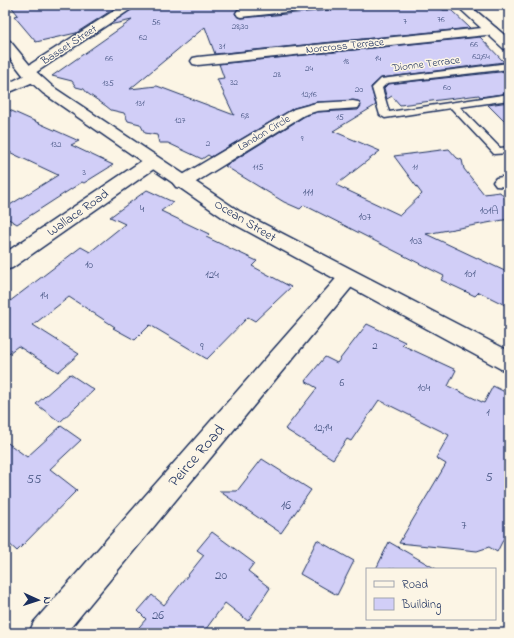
<svg xmlns="http://www.w3.org/2000/svg" width="514" height="638" viewBox="0 0 514 638" font-family="'Indie Flower',sans-serif">
<style>
.building{fill:#d1cef7;stroke:#1b2f5e}
.lines{fill:none;stroke-linecap:round;stroke-linejoin:round}
.service-casing{stroke:#1b2f5e;stroke-width:3}
.minor-casing{stroke:#1b2f5e;stroke-width:3}
.tertiary-casing{stroke:#1b2f5e;stroke-width:3}
.primary-casing{stroke:#1b2f5e;stroke-width:3}
.service{fill:#fcf5e5;fill-rule:evenodd}
.minor{fill:#fcf5e5;fill-rule:evenodd}
.tertiary{fill:#fcf5e5;fill-rule:evenodd}
.primary{fill:#fcf5e5;fill-rule:evenodd}
.labels{text-anchor:middle;dominant-baseline:central;stroke-width:3;stroke-linejoin:round;paint-order:stroke}
.far-number-label{font-size:9px;fill:#485784}
.far-street-label{font-size:11px;fill:#1b2f5e;stroke:#fcf5e5}
.number-label{font-size:11px;fill:#485784}
.street-label{font-size:13px;fill:#1b2f5e;stroke:#fcf5e5}
.near-number-label{font-size:13px;fill:#485784}
.near-street-label{font-size:16px;fill:#1b2f5e;stroke:#fcf5e5}
</style>
<rect width="100%" height="100%" fill="#fcf5e5"/>
<filter id="ink" filterUnits="userSpaceOnUse"><feTurbulence type="fractalNoise" baseFrequency=".025" numOctaves="2"/><feDisplacementMap in="SourceGraphic" scale="8" xChannelSelector="R" yChannelSelector="G"/><feConvolveMatrix kernelMatrix="1 2 1 2 8 2 1 2 1" color-interpolation-filters="sRGB"/></filter>
<g filter="url(#ink)">
<!-- building -->
<g class="building">
<path d="M10,5H120L76,33L36,42L14,16L18,15Z"/>
<path d="M138,5H269L238,9L235,14L238,17L242,18L385,5H438L443,10H451L470,28L215,54L205,27L130,89L157,86L234,115L217,79L224,78L219,64L480,37L504,62L381,78L371,87L376,105L333,131L380,151L336,185L400,215L422,194L394,156L449,149L457,158L462,160L464,169L484,194L500,192L509,203V219L426,234L509,273V307L479,292L475,296L441,280L444,276L304,205L300,209L284,202L225,166L305,116L317,112L358,110L361,106L358,101L316,102L294,108L211,157L208,155L202,159L168,143H159L157,135L145,133L140,124L128,121L124,113L111,110L106,106L87,93L84,89L76,87L72,81L52,76L132,20L109,25Z"/>
<path d="M509,71V93L480,97L479,95L400,105L392,96L387,99L384,88L388,84Z"/>
<path d="M509,102V126L488,105Z"/>
<path d="M5,108L79,141L71,145L113,165L84,183L82,182L17,224L5,217V208L58,175L5,150Z"/>
<path d="M147,190L173,202L161,211L209,234L206,237L257,261L252,266L291,287L255,321L248,317L207,359L150,325L135,340L113,328L115,327L69,297L33,325L79,354L58,372L18,346L5,356V305L81,247L90,252L125,224L110,217Z"/>
<path d="M367,324L405,342L402,345L456,370L448,386L484,403L493,386L509,394V528L497,552L489,547L477,551L399,543L446,464L436,458L449,435L379,400L351,441L347,439L333,459L285,429L317,388L305,381L325,357L337,363Z"/>
<path d="M70,374L94,390L60,422L36,404Z"/>
<path d="M61,426L81,440L50,469L77,490L17,551L5,540V441L27,457Z"/>
<path d="M262,459L311,490L281,533L219,491H237Z"/>
<path d="M212,532L254,563L248,571L270,588L248,621L225,603L203,633H134L146,619L138,611L152,595L164,605L204,555L197,550Z"/>
<path d="M317,540L354,561L337,595L300,574Z"/>
<path d="M389,542L436,569H376Z"/>
</g>
<g class="lines">
<!-- service casing -->
<g class="service-casing">
<path id="service" d="M509,63V69L387,83L382,88L389,112L509,94V100L460,107L500,148L509,147V153L494,154L451,108L385,118L380,115L372,88L381,79Z"/>
</g>
<!-- minor casing -->
<g class="minor-casing">
<g id="minor">
<path d="M123,5H137L35,73L40,77L38,80L5,94V85L25,75L21,72L23,69Z"/>
<path d="M286,5H326L324,7L320,8L242,17L238,16L236,13L238,10L242,9Z"/>
<path d="M492,27L496,28L498,31L496,34L198,65L193,64L191,61L193,58L198,57Z"/>
<path d="M353,101L358,102L360,105L358,108L317,111L304,115L188,187L182,188L176,187L173,183L176,179L294,109L316,103Z"/>
<path d="M152,157L158,158L160,162L158,166L12,268L5,270V253L146,158Z"/>
<path d="M502,177H509V187L496,186L493,182L496,178Z"/>
<path d="M348,271L355,273L358,278L355,283L66,633H29L34,622L341,273Z"/>
</g>
</g>
<!-- tertiary casing -->
<g class="tertiary-casing">
<path id="tertiary" d="M5,40L10,41L33,69L53,87L239,211L509,351V371L501,369L225,219L43,93L23,75L5,52Z"/>
</g>
<!-- primary casing -->
<g class="primary-casing">
<path id="primary" d="M456,5H469L509,39V50L504,49Z"/>
</g>
<!-- service -->
<use href="#service" class="service"/>
<!-- minor -->
<use href="#minor" class="minor"/>
<!-- tertiary -->
<use href="#tertiary" class="tertiary"/>
<!-- primary -->
<use href="#primary" class="primary"/>
</g>
</g>
<g class="labels">
<!-- far-number labels -->
<g class="far-number-label">
<text x="441" y="19">76</text>
<text x="405" y="21">7</text>
<text x="156" y="22">56</text>
<text x="240" y="26">28;30</text>
<text x="143" y="37">62</text>
<text x="474" y="44">66</text>
<text x="222" y="46">31</text>
<text x="481" y="56">62;64</text>
<text x="109" y="58">66</text>
<text x="378" y="58">14</text>
<text x="346" y="61">18</text>
<text x="309" y="68">24</text>
<text x="277" y="74">28</text>
<text x="234" y="82">32</text>
<text x="108" y="83">135</text>
<text x="447" y="87">60</text>
<text x="359" y="89">20</text>
<text x="309" y="94">12;16</text>
<text x="140" y="103">131</text>
<text x="245" y="115">6;8</text>
<text x="340" y="117">15</text>
<text x="180" y="120">127</text>
<text x="302" y="138">9</text>
<text x="208" y="143">2</text>
<text x="56" y="144">132</text>
<text x="258" y="167">115</text>
<text x="415" y="167">11</text>
<text x="84" y="172">3</text>
</g>
<!-- far-street labels -->
<g class="far-street-label">
<text transform="translate(69 45) rotate(-33)">Basset Street</text>
<text transform="translate(345 46) rotate(-6)">Norcross Terrace</text>
<text transform="translate(426 64) rotate(-7)">Dionne Terrace</text>
<text transform="translate(264 133) rotate(-31)">Landon Circle</text>
</g>
<!-- number labels -->
<g class="number-label">
<text x="308" y="193">111</text>
<text x="142" y="209">4</text>
<text x="489" y="211">101A</text>
<text x="365" y="217">107</text>
<text x="416" y="241">103</text>
<text x="89" y="265">10</text>
<text x="470" y="274">101</text>
<text x="212" y="275">124</text>
<text x="44" y="296">14</text>
<text x="375" y="346">2</text>
<text x="202" y="347">9</text>
<text x="342" y="383">6</text>
<text x="424" y="388">104</text>
<text x="488" y="413">1</text>
<text x="323" y="428">12;14</text>
</g>
<!-- street labels -->
<g class="street-label">
<text transform="translate(78 213) rotate(-35)">Wallace Road</text>
<text transform="translate(245 221) rotate(31)">Ocean Street</text>
</g>
<!-- near-number labels -->
<g class="near-number-label">
<text x="489" y="477">5</text>
<text x="34" y="479">55</text>
<text x="286" y="505">16</text>
<text x="464" y="525">7</text>
<text x="221" y="575">20</text>
<text x="158" y="615">26</text>
</g>
<!-- near-street labels -->
<g class="near-street-label">
<text transform="translate(197 456) rotate(-49)">Peirce Road</text>
</g>
</g>
<!-- margin -->
<rect width="514" height="638" fill="none" stroke="#fcf5e5" stroke-width="20"/>
<rect x="10" y="10" width="494" height="618" fill="none" stroke="#1b2f5e" stroke-width="1.5" filter="url(#ink)"/>
<!-- legend -->
<rect x="366" y="568" width="130" height="52" fill="#fcf5e5" stroke="#a2a6af"/>
<rect x="374" y="581" width="20" height="6" fill="#fcf5e5" stroke="#a2a6af"/>
<text x="402" y="588" font-size="12" fill="#1b2f5e">Road</text>
<rect x="374" y="598" width="20" height="12" fill="#d1cef7" stroke="#a2a6af"/>
<text x="402" y="608" font-size="12" fill="#1b2f5e">Building</text>
<!-- north arrow -->
<g transform="translate(38 600) rotate(93)" stroke="#fcf5e5" stroke-width="3" paint-order="stroke">
<path d="M0-3L7 15L0 10L-7 15Z" fill="#1b2f5e"/>
<text y="-6" font-size="11" font-weight="bold" text-anchor="middle" fill="#1b2f5e">N</text>
</g>
</svg>
